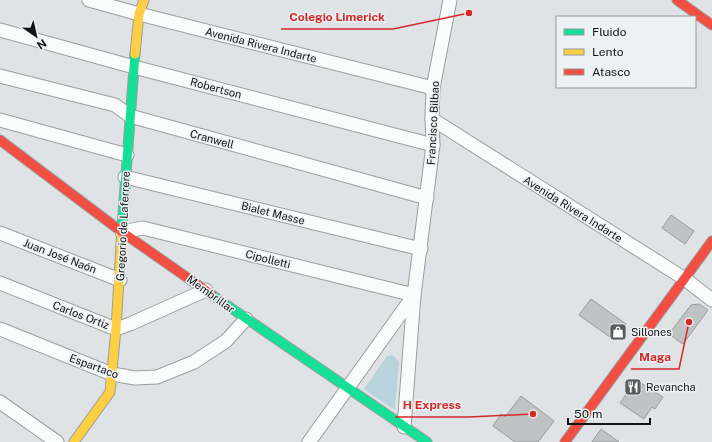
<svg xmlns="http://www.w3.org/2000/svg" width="712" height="442" viewBox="0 0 712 442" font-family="'Public Sans',sans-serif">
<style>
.green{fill:#b8d3dc}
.building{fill:#c0c3c3;stroke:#989a9b}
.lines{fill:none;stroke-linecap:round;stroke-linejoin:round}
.street-casing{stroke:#9b9d9e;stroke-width:15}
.fast-casing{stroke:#9b9d9e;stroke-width:11}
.slow-casing{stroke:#9b9d9e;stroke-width:11}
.jam-casing{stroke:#9b9d9e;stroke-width:11}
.street{stroke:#fafbfb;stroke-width:13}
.fast{stroke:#16e098;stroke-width:9}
.slow{stroke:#ffcf43;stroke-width:9}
.jam{stroke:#f24e42;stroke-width:9}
.labels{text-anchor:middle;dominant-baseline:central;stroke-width:3;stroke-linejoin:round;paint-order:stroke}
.street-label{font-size:11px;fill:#111314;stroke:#ecf1f3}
.poi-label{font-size:11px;fill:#111314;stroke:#ecf1f3;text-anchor:start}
.leader{fill:none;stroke:#d62828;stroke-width:1.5}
.callout-dot{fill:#d62828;stroke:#ecf1f3;stroke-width:1.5}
.callout-label{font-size:12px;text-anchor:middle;font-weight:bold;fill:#d62828;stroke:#ecf1f3;stroke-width:3;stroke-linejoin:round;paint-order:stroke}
</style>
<rect width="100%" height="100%" fill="#e0e3e5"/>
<!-- green -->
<path class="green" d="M393,355L399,362L395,410L364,389L387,356Z"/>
<!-- building -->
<g class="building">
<path d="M671,215L694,231L685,244L662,228Z"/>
<path d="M591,299L626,324L614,340L579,315Z"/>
<path d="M699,304L708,310L683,344L669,334L691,305Z"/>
<path d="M636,380L663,397L655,409L652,407L644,419L620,403Z"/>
<path d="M521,396L554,421L538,442H515L493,426L501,414L505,417Z"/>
<path d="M601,429L619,442H592Z"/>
</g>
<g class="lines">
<!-- street casing -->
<g class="street-casing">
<g id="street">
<path d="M89,0L139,14L433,88"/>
<path d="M0,30L134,67L433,145"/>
<path d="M0,76L115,105L130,116L427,198"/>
<path d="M432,119L685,279L712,300"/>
<path d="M0,120L127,155"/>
<path d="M125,177L421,249"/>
<path d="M122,232L143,228L414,295L309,442"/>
<path d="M0,233L120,280"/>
<path d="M0,283L116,329L130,324L206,290"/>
<path d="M0,329L112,374L135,378L157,377L194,362L226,341L246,319"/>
<path d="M0,402L57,442"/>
<path d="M404,427L414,295L433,145L432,119L433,88L450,0"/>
</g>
</g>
<!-- fast casing -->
<g class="fast-casing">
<g id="fast">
<path d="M122,227L135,54"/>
<path d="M212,295L427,442"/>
</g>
</g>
<!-- slow casing -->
<g class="slow-casing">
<g id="slow">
<path d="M135,54L139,14L144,0"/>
<path d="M74,442L110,392L116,329L122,227"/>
</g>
</g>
<!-- jam casing -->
<g class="jam-casing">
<g id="jam">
<path d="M677,0L712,25"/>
<path d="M0,140L122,232L212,295"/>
<path d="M565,442L712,241"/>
</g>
</g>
<!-- street -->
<use href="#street" class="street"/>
<!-- fast -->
<use href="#fast" class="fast"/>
<!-- slow -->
<use href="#slow" class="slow"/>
<!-- jam -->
<use href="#jam" class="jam"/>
</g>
<!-- icons -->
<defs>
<g id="shop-square" transform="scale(0.9)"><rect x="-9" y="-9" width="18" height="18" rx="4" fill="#595c5d" stroke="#ecf1f3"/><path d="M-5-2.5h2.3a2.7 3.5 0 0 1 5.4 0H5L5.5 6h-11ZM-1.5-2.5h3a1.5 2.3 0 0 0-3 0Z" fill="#fff"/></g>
<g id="restaurant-square" transform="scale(0.9)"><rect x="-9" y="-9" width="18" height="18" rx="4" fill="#595c5d" stroke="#ecf1f3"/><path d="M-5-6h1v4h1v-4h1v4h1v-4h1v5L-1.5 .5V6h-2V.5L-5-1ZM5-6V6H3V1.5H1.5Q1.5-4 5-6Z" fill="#fff"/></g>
</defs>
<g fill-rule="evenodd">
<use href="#shop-square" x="618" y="332"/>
<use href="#restaurant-square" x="633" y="387"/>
</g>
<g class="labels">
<!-- street labels -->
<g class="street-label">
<text transform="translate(261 45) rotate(14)">Avenida Rivera Indarte</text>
<text transform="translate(216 88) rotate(15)">Robertson</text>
<text transform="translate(433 123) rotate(-87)">Francisco Bilbao</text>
<text transform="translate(212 139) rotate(15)">Cranwell</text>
<text transform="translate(573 209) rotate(32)">Avenida Rivera Indarte</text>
<text transform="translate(273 213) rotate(14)">Bialet Masse</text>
<text transform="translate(123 226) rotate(-87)">Gregorio de Laferrere</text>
<text transform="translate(60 256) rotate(21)">Juan José Naón</text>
<text transform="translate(268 259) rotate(14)">Cipolletti</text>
<text transform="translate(211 294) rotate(36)">Membrillar</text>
<text transform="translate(81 315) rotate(21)">Carlos Ortiz</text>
<text transform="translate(94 366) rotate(20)">Espartaco</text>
</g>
<!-- poi labels -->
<g class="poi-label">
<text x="631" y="332">Sillones</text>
<text x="646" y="387">Revancha</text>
</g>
</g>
<!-- callouts -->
<path class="leader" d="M469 13L393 29H281M689 322L679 369H631M533 414L469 417H395"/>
<g class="callout-dot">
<circle cx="469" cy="13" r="4"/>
<circle cx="689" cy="322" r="4"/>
<circle cx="533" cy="414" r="4"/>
</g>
<g class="callout-label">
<text x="337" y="21">Colegio Limerick</text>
<text x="655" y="361">Maga</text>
<text x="432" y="409">H Express</text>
</g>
<!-- legend -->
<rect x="556" y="16" width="140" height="72" fill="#ecf1f3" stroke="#94989a"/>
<rect x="564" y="29" width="20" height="6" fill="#16e098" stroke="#94989a"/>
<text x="592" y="36" font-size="12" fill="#111314">Fluido</text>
<rect x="564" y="49" width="20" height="6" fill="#ffcf43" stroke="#94989a"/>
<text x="592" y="56" font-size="12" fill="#111314">Lento</text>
<rect x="564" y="69" width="20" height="6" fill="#f24e42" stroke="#94989a"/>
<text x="592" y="76" font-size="12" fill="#111314">Atasco</text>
<!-- north arrow -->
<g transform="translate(36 36) rotate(146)" stroke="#ecf1f3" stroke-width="3" paint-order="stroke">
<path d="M0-3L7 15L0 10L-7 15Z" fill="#111314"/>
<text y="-6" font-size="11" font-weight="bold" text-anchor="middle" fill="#111314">N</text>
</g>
<!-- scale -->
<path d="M568 418v6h82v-6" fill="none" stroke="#111314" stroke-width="2"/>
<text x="574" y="418" font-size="12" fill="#111314" stroke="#ecf1f3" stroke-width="3" paint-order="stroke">50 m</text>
</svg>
